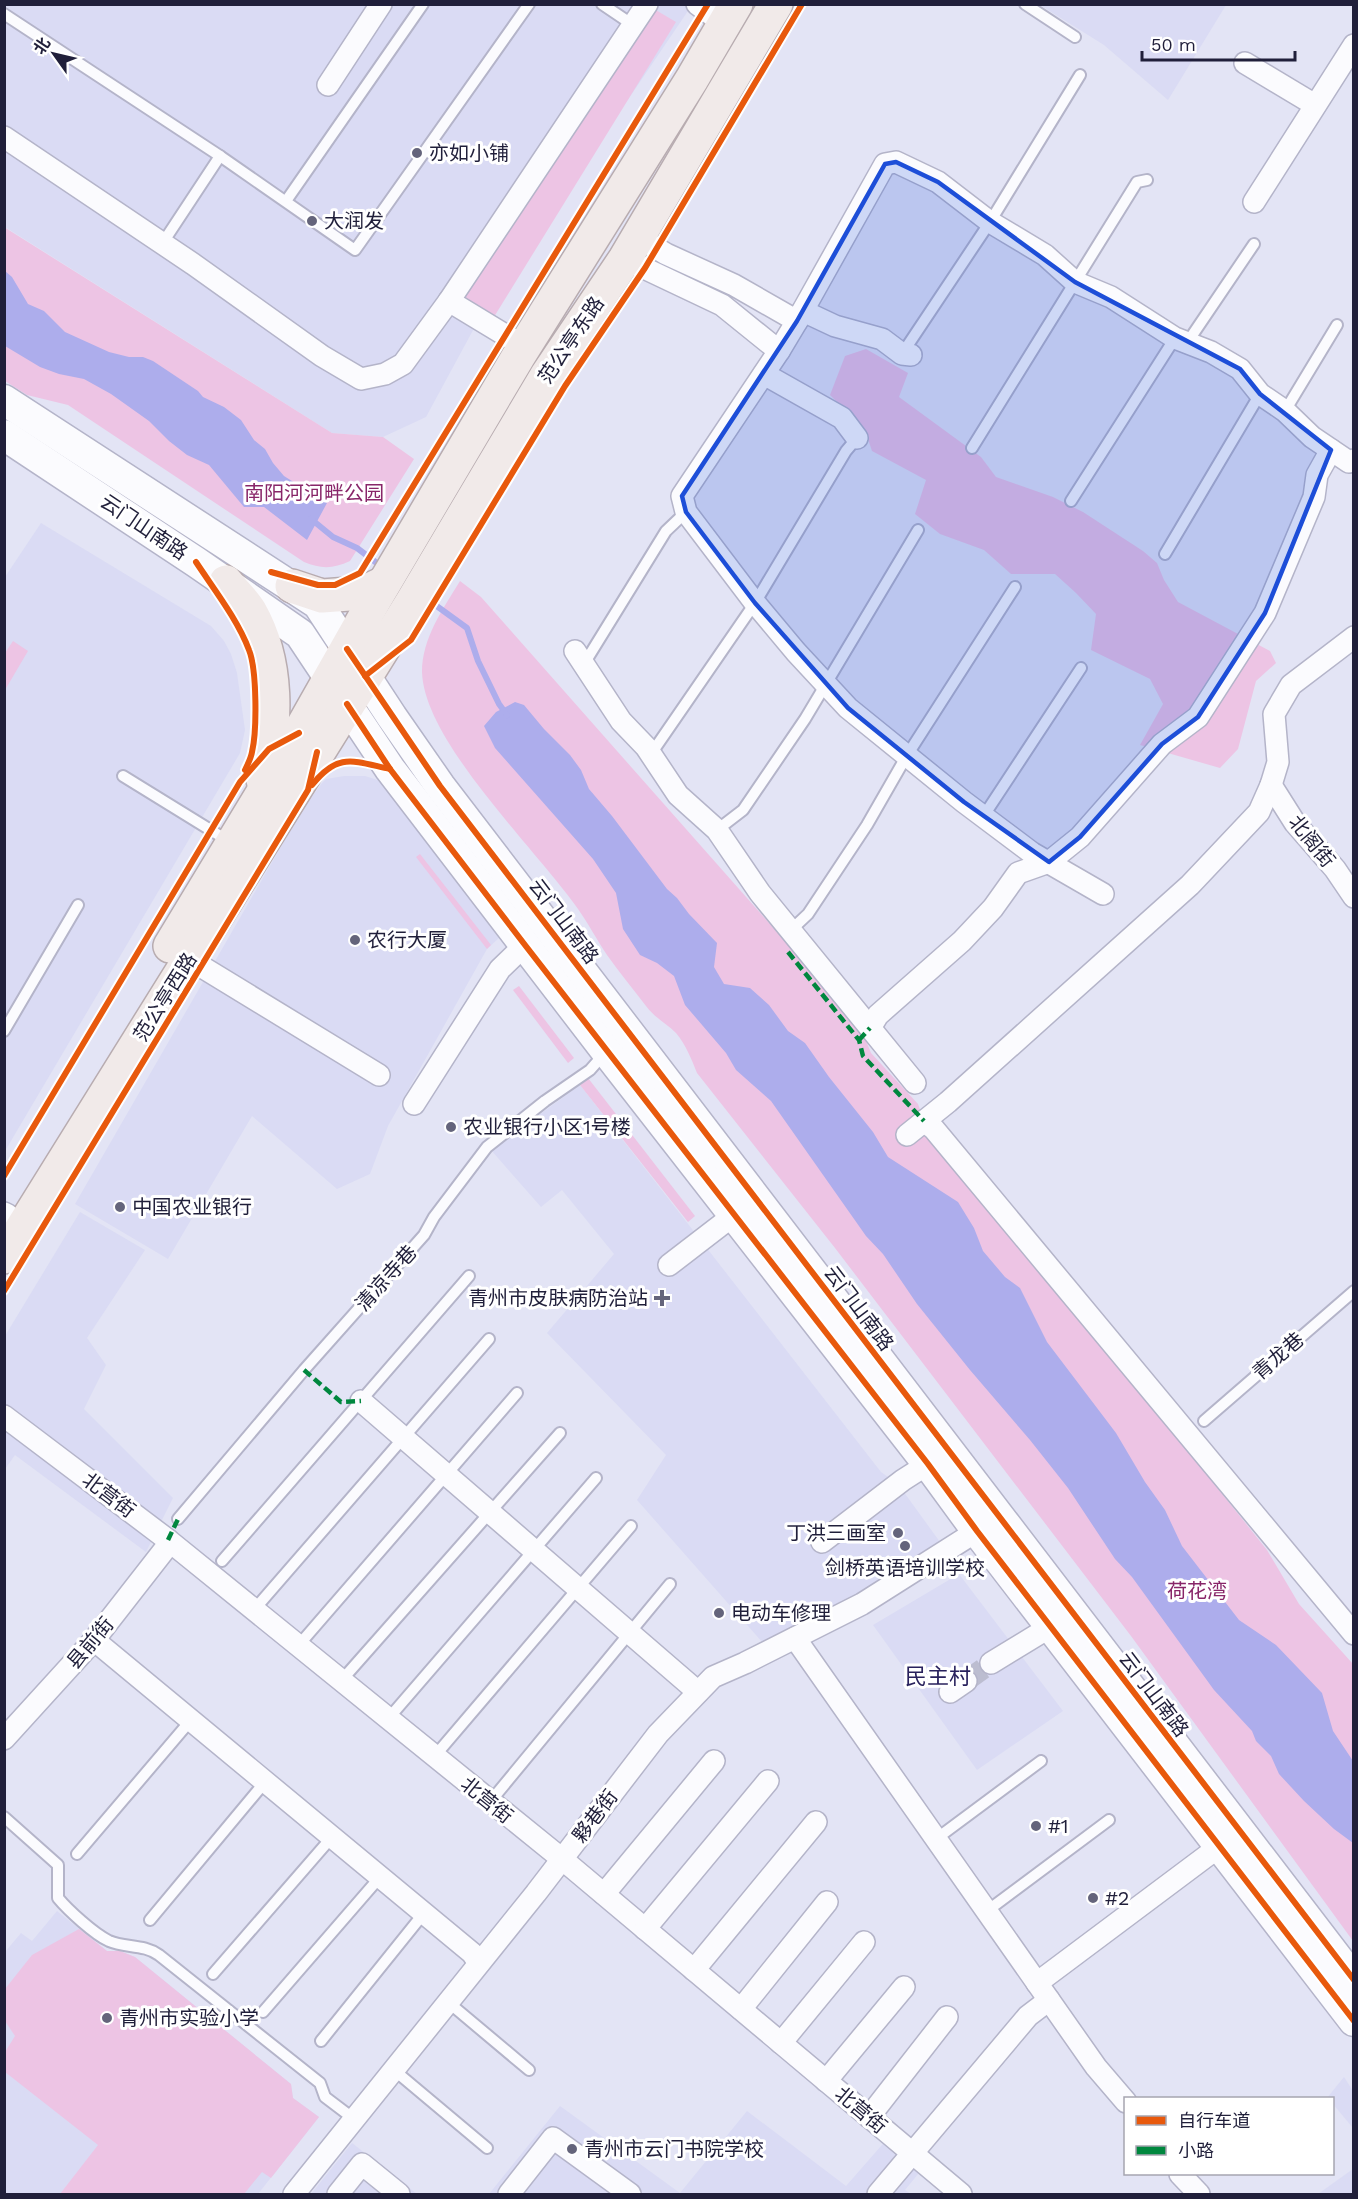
<svg xmlns="http://www.w3.org/2000/svg" width="1358" height="2199" viewBox="0 0 1358 2199" font-family="'Work Sans','Noto Sans SC',sans-serif">
<style>
.built{fill:#dadbf4}
.green{fill:#edc4e4}
.water{fill:#adadec}
.lines{fill:none;stroke-linecap:round;stroke-linejoin:round}
.stream{stroke:#adadec;stroke-width:6}
.minor-tunnel{stroke:#bcbdd0;stroke-width:21;stroke-dasharray:21 10;stroke-linecap:butt}
.service-casing{stroke:#b4b4c9;stroke-width:14}
.minor-casing{stroke:#b4b4c9;stroke-width:24}
.secondary-casing{stroke:#b4b4c9;stroke-width:33}
.primary-casing{stroke:#b8acb0;stroke-width:36}
.service{stroke:#fbfbfe;stroke-width:10}
.minor{stroke:#fbfbfe;stroke-width:21}
.secondary{stroke:#fbfbfe;stroke-width:30}
.primary{stroke:#f1eae9;stroke-width:33}
.quiet{stroke:#00873e;stroke-width:4.5;stroke-dasharray:9 4.5;stroke-linecap:butt}
.cycleway-casing{stroke:#fff;stroke-width:10}
.cycleway{stroke:#e8590c;stroke-width:6}
.marked{fill:#1d4ed8;fill-opacity:0.2;stroke:#1d4ed8;stroke-width:4.5;stroke-linejoin:round}
.poi-dot{fill:#64647b;stroke:#fff;stroke-width:2}
.labels{text-anchor:middle;dominant-baseline:central;stroke-width:6;stroke-linejoin:round;paint-order:stroke}
.poi-label{font-size:20px;fill:#201f3a;stroke:#fff;text-anchor:start}
.street-label{font-size:20px;fill:#201f3a;stroke:#fff}
.park-label{font-size:20px;fill:#882669;stroke:#fff}
.quarter-label{font-size:22px;fill:#28215c;stroke:#fff}
</style>
<rect width="100%" height="100%" fill="#e3e4f5"/>
<!-- built -->
<g class="built">
<path d="M4,5H692L478,321L426,417L383,437L332,433L5,227Z"/>
<path d="M1040,5H1226L1168,100L1104,45Z"/>
<path d="M41,523L211,626L224,641L231,654L237,673L245,730L240,753L5,1151V577Z"/>
<path d="M344,776H365L384,782L499,938L487,949L388,1126L370,1174L337,1189L252,1116L168,1259L75,1204L301,812L322,783L326,779Z"/>
<path d="M580,1085L881,1472L898,1484L940,1542L887,1584L763,1643L637,1500L666,1455L547,1333L614,1254L562,1190L541,1207L491,1150Z"/>
<path d="M80,1212L145,1250L87,1338L106,1365L84,1409L173,1498L146,1552L15,1455L5,1469V1336Z"/>
<path d="M959,1574L1063,1711L977,1770L873,1625Z"/>
<path d="M57,1911L107,1951H120L135,1957L291,2084L293,2098L319,2117L258,2194H5V1952L21,1933L32,1941Z"/>
<path d="M1344,2077L1353,2091V2128L1333,2104L1332,2098H1327Z"/>
<path d="M560,2106L680,2193L747,2111L846,2186L888,2138L923,2168L905,2190L911,2194H489Z"/>
<path d="M352,2143L417,2194H311Z"/>
<path d="M1353,2169V2194H1318Z"/>
</g>
<!-- green -->
<g class="green">
<path d="M654,9L676,22L489,325L461,304Z"/>
<path d="M4,227L332,433L383,437L414,459L350,561C333,569 321,569 304,562L68,405L27,395L5,381Z"/>
<path d="M866,349L908,373L899,397L981,457L996,477L1053,497L1083,512L1143,551L1157,563L1164,580L1178,602L1270,651L1276,663L1256,681L1238,749L1220,768L1140,745L1163,704L1150,679L1091,650L1096,614L1076,593L1055,574H1011L984,550L940,534L915,514L926,480L872,451L865,430L830,395L845,356Z"/>
<path d="M460,581L481,597L860,1026L871,1053L918,1104L924,1121L1267,1550L1299,1604L1353,1664V1941L1131,1636L835,1248L697,1073C691,1058 686,1045 676,1033C666,1023 655,1018 646,1006C633,989 619,972 607,955C597,940 588,923 578,909C537,850 424,742 422,672C422,638 443,609 460,581Z"/>
<path d="M13,641L28,651L5,690V653Z"/>
<path d="M420,854L491,945L487,949L416,857Z"/>
<path d="M519,986L574,1058L568,1063L513,990Z"/>
<path d="M588,1078L695,1216L688,1222L580,1085Z"/>
<path d="M79,1929L107,1951H120L135,1957L291,2084L293,2098L319,2117L271,2178L262,2172L244,2194H60L98,2145L5,2072V2052L15,2036L5,2021V1989L32,1955Z"/>
</g>
<!-- water -->
<g class="water">
<path d="M5,271L12,277L28,304L44,311L65,332L109,352L129,357H143L153,361L198,391L203,397L224,407L241,420L254,440L265,449L273,463L284,476L327,503L307,540L264,507H244L209,465L187,455L169,441L149,421L111,394L84,379L59,374L40,367L5,346Z"/>
<path d="M515,702L524,705L544,729L570,755L581,770L589,789L612,816L667,889L677,898L689,914L717,943L714,967L724,984L750,988L769,1005L788,1031L805,1043L829,1077L873,1132L888,1157L958,1202L974,1228L983,1251L1005,1277L1020,1288L1047,1342L1116,1433L1145,1482L1165,1510L1182,1546L1239,1620L1276,1645L1322,1693L1333,1731L1353,1761V1843L1334,1829L1304,1801L1279,1774L1271,1756L1256,1741L1252,1731L1214,1690L1132,1577L1115,1559L1068,1488L1030,1440L970,1370L917,1304L883,1254L866,1236L771,1101L736,1070L726,1053L685,1005L674,976L657,963L640,955L623,929L616,893L593,859L495,748L484,726L496,712Z"/>
</g>
<g class="lines">
<!-- stream -->
<g class="stream">
<path d="M311,519L333,537L357,548L382,567"/>
<path d="M427,599L467,628L478,661L499,704L507,715"/>
</g>
<!-- minor-tunnel -->
<path class="minor-tunnel" d="M966,1681L991,1663"/>
<!-- service casing -->
<g class="service-casing">
<g id="service">
<path d="M602,4L633,25"/>
<path d="M1025,4L1075,37"/>
<path d="M4,14L220,156L355,250L529,4"/>
<path d="M286,201L423,4"/>
<path d="M162,244L220,156"/>
<path d="M1187,343L1254,244"/>
<path d="M902,354L990,222L1080,75"/>
<path d="M1285,411L1337,325"/>
<path d="M972,448L1137,182L1147,180"/>
<path d="M1071,501L1175,338"/>
<path d="M1165,554L1260,394"/>
<path d="M584,664L666,531L686,512"/>
<path d="M651,754L755,603L846,451L857,438"/>
<path d="M123,776L230,842"/>
<path d="M983,817L1081,668"/>
<path d="M717,830L743,810L805,719L918,530"/>
<path d="M791,930L808,914L867,825L906,757L1015,587"/>
<path d="M4,1031L78,905"/>
<path d="M1204,1421L1354,1291"/>
<path d="M178,1519L304,1370L424,1235L434,1217L487,1147L545,1101L590,1070L604,1054"/>
<path d="M222,1561L469,1276"/>
<path d="M254,1610L489,1339"/>
<path d="M298,1646L517,1393"/>
<path d="M341,1681L560,1433"/>
<path d="M388,1719L596,1478"/>
<path d="M434,1757L631,1526"/>
<path d="M490,1802L670,1584"/>
<path d="M4,1817L58,1865V1898C68,1910 94,1934 109,1941C125,1948 144,1944 159,1955L320,2083L325,2097L354,2119"/>
<path d="M936,1839L1041,1761"/>
<path d="M77,1854L191,1720"/>
<path d="M987,1911L1109,1820"/>
<path d="M150,1920L265,1782"/>
<path d="M213,1974L332,1837"/>
<path d="M448,2002L529,2070"/>
<path d="M263,2012L380,1877"/>
<path d="M321,2041L424,1913"/>
<path d="M394,2070L487,2148"/>
</g>
</g>
<!-- minor casing -->
<g class="minor-casing">
<g id="minor">
<path d="M697,4L724,24"/>
<path d="M1245,63L1315,105"/>
<path d="M328,85L381,4"/>
<path d="M4,137L193,264L322,356L361,379L385,374L403,364L449,301L647,4"/>
<path d="M1254,202L1354,45"/>
<path d="M625,259L722,305L779,351L797,321L734,285L666,254L638,237"/>
<path d="M449,301L525,347"/>
<path d="M803,311L835,326L882,339L902,354L911,355"/>
<path d="M797,321L885,164L896,162L938,182L990,222L1045,255L1075,282L1111,297L1175,338L1211,352L1240,369L1260,394L1285,411L1312,437L1349,462L1354,460"/>
<path d="M779,351L682,496L686,512L755,603L796,652L848,708L964,802L1032,853L1103,894"/>
<path d="M764,374L842,418L857,438"/>
<path d="M575,651L621,721L646,747L678,795L717,830L760,893L915,1083"/>
<path d="M1271,785L1295,823L1335,869L1354,897"/>
<path d="M189,959L379,1075"/>
<path d="M870,1028L878,1015L962,941L993,908L1018,873L1049,862L1080,837L1162,744L1198,717L1265,613L1314,497L1317,475L1331,450"/>
<path d="M414,1104L500,969L525,945"/>
<path d="M924,1121L934,1129L1354,1634"/>
<path d="M907,1135L948,1102L1190,885L1259,812L1271,785L1278,762L1274,714L1291,685L1354,637"/>
<path d="M4,1213L8,1215"/>
<path d="M669,1265L734,1215"/>
<path d="M361,1401L698,1692"/>
<path d="M4,1416L168,1540L562,1859L961,2194"/>
<path d="M822,1542L903,1480L928,1464"/>
<path d="M795,1638L1096,2067L1126,2102"/>
<path d="M94,1640L472,1953L479,1963"/>
<path d="M991,1663L1050,1627"/>
<path d="M950,1692L966,1681"/>
<path d="M4,1739L94,1640L165,1549L168,1540"/>
<path d="M604,1894L714,1761"/>
<path d="M645,1929L768,1781"/>
<path d="M694,1970L816,1822"/>
<path d="M1037,1983L1220,1846"/>
<path d="M741,2009L827,1902"/>
<path d="M781,2043L864,1942"/>
<path d="M826,2081L904,1987"/>
<path d="M869,2117L947,2017"/>
<path d="M1180,2174L1199,2194"/>
<path d="M294,2194L536,1893L658,1734L713,1677L745,1663L862,1604L977,1531"/>
<path d="M338,2194L362,2164L399,2194"/>
<path d="M509,2194L553,2138L630,2194"/>
<path d="M878,2194L1028,2016L1049,2000"/>
</g>
</g>
<!-- secondary casing -->
<g class="secondary-casing">
<g id="secondary">
<path d="M4,400L318,604L392,717L440,786L1354,1980"/>
<path d="M4,435L196,562L300,634L390,769L606,1051L928,1464L977,1531L1354,2021"/>
</g>
</g>
<!-- primary casing -->
<g class="primary-casing">
<g id="primary">
<path d="M226,582C234,592 244,601 250,611C279,662 277,724 263,780"/>
<path d="M292,586L322,596L363,593L384,583"/>
<path d="M170,946L299,733L375,599L518,357L692,79L736,4"/>
<path d="M4,1257L412,602L547,375L625,259L776,4"/>
</g>
</g>
<!-- service -->
<use href="#service" class="service"/>
<!-- minor -->
<use href="#minor" class="minor"/>
<!-- secondary -->
<use href="#secondary" class="secondary"/>
<!-- primary -->
<use href="#primary" class="primary"/>
<!-- quiet -->
<g class="quiet">
<path d="M788,952L859,1040L863,1056L924,1121"/>
<path d="M859,1040L870,1028"/>
<path d="M304,1370L341,1402L361,1401"/>
<path d="M168,1540L178,1519"/>
</g>
<!-- cycleway casing -->
<g class="cycleway-casing">
<g id="cycleway">
<path d="M196,562C213,588 238,620 249,650C257,670 257,731 252,752C251,758 248,764 245,770"/>
<path d="M271,572L318,585H335L360,573L708,4"/>
<path d="M347,649L440,786L1354,1980"/>
<path d="M365,676L411,640L565,386L645,268L802,4"/>
<path d="M347,704L390,769L525,945L928,1464L977,1531L1354,2021"/>
<path d="M312,785C338,752 353,761 390,769"/>
<path d="M4,1176L240,782L269,749L299,733"/>
<path d="M4,1291L308,790L317,752"/>
</g>
</g>
<!-- cycleway -->
<use href="#cycleway" class="cycleway"/>
</g>
<!-- marked area -->
<path class="marked" d="M896,162L938,182L1075,282L1240,369L1260,394L1331,450L1265,613L1198,717L1162,744L1080,837L1049,862L964,802L848,708L755,603L686,512L682,496L797,321L885,164Z"/>
<!-- markers -->
<g class="poi-dot">
<circle cx="417" cy="153" r="6"/>
<circle cx="312" cy="221" r="6"/>
<circle cx="355" cy="940" r="6"/>
<circle cx="451" cy="1127" r="6"/>
<circle cx="120" cy="1207" r="6"/>
<path d="M659 1289h6v6h6v6h-6v6h-6v-6h-6v-6h6z"/>
<circle cx="898" cy="1533" r="6"/>
<circle cx="905" cy="1546" r="6"/>
<circle cx="719" cy="1613" r="6"/>
<circle cx="1036" cy="1826" r="6"/>
<circle cx="1093" cy="1898" r="6"/>
<circle cx="107" cy="2018" r="6"/>
<circle cx="572" cy="2149" r="6"/>
</g>
<g class="labels">
<!-- poi labels -->
<g class="poi-label">
<text x="429" y="153">亦如小铺</text>
<text x="324" y="221">大润发</text>
<text x="367" y="940">农行大厦</text>
<text x="463" y="1127">农业银行小区1号楼</text>
<text x="132" y="1207">中国农业银行</text>
<text x="648" y="1298" text-anchor="end">青州市皮肤病防治站</text>
<text x="886" y="1533" text-anchor="end">丁洪三画室</text>
<text x="905" y="1568" text-anchor="middle">剑桥英语培训学校</text>
<text x="731" y="1613">电动车修理</text>
<text x="1048" y="1826">#1</text>
<text x="1105" y="1898">#2</text>
<text x="119" y="2018">青州市实验小学</text>
<text x="584" y="2149">青州市云门书院学校</text>
</g>
<!-- street labels -->
<g class="street-label">
<text transform="translate(571 340) rotate(-56)">范公亭东路</text>
<text transform="translate(144 527) rotate(34)">云门山南路</text>
<text transform="translate(1312 841) rotate(51)">北阁街</text>
<text transform="translate(564 921) rotate(53)">云门山南路</text>
<text transform="translate(165 997) rotate(-58)">范公亭西路</text>
<text transform="translate(386 1278) rotate(-48)">清凉寺巷</text>
<text transform="translate(859 1308) rotate(53)">云门山南路</text>
<text transform="translate(1278 1356) rotate(-41)">青龙巷</text>
<text transform="translate(109 1495) rotate(37)">北营街</text>
<text transform="translate(90 1643) rotate(-50)">县前街</text>
<text transform="translate(1154 1694) rotate(53)">云门山南路</text>
<text transform="translate(487 1800) rotate(39)">北营街</text>
<text transform="translate(595 1816) rotate(-53)">夥巷街</text>
<text transform="translate(861 2110) rotate(40)">北营街</text>
</g>
<!-- park labels -->
<g class="park-label">
<text x="314" y="493">南阳河河畔公园</text>
<text x="1197" y="1591">荷花湾</text>
</g>
<!-- quarter labels -->
<g class="quarter-label">
<text x="938" y="1676">民主村</text>
</g>
</g>
<!-- border -->
<rect width="1358" height="2199" fill="none" stroke="#201f3a" stroke-width="12"/>
<!-- legend -->
<rect x="1124" y="2097" width="210" height="78" fill="#ffffff" stroke="#a6a5b0" stroke-width="1.5"/>
<rect x="1136" y="2116" width="30" height="9" fill="#e8590c" stroke="#a6a5b0" stroke-width="1.5"/>
<text x="1178" y="2127" font-size="18" fill="#201f3a">自行车道</text>
<rect x="1136" y="2146" width="30" height="9" fill="#00873e" stroke="#a6a5b0" stroke-width="1.5"/>
<text x="1178" y="2157" font-size="18" fill="#201f3a">小路</text>
<!-- north arrow -->
<g transform="translate(54 54) rotate(304)" stroke="#ffffff" stroke-width="4.5" paint-order="stroke">
<path d="M0-4.5L10 22L0 15L-10 22Z" fill="#201f3a"/>
<text y="-9" font-size="16" font-weight="bold" text-anchor="middle" fill="#201f3a">北</text>
</g>
<!-- scale -->
<path d="M1142 51v9h153v-9" fill="none" stroke="#201f3a" stroke-width="3"/>
<text x="1151" y="51" font-size="18" fill="#201f3a" stroke="#ffffff" stroke-width="4.5" paint-order="stroke">50 m</text>
</svg>
